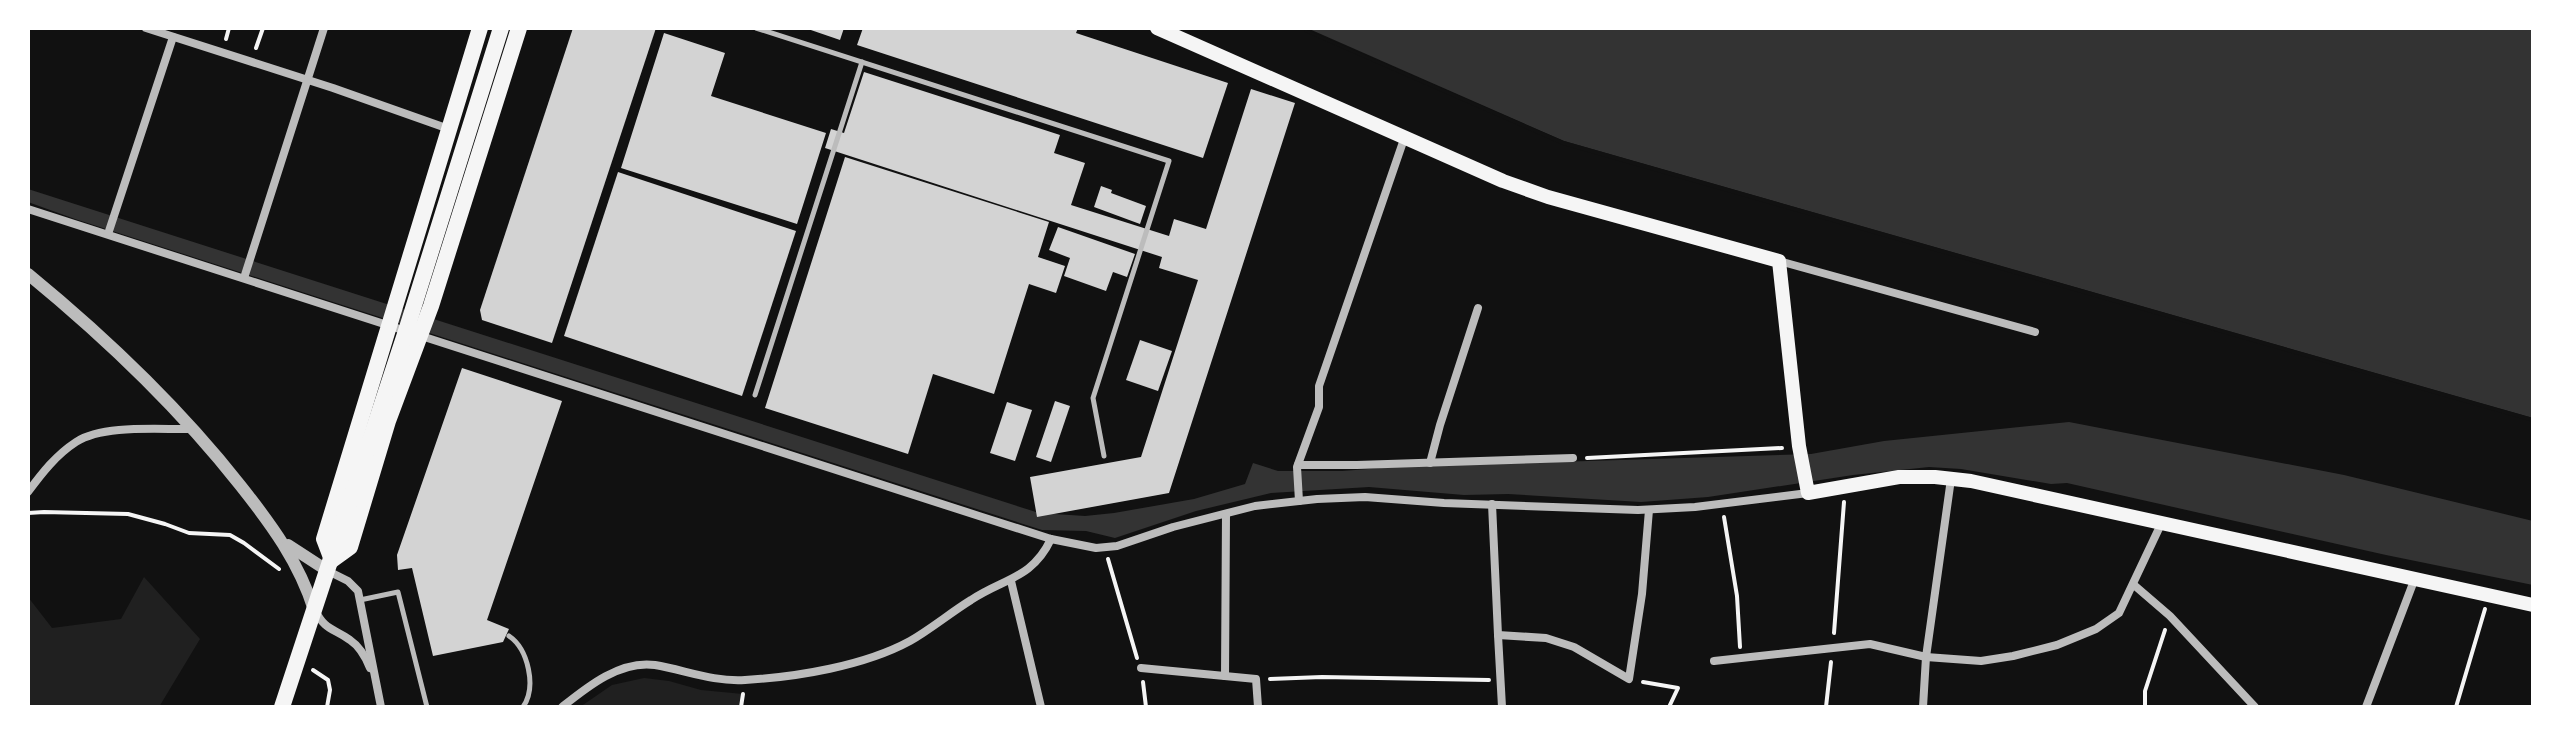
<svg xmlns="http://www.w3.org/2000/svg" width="2561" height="735" viewBox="0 0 2561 735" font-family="Rubik,sans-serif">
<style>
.green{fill:#202020}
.water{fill:#333}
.pier{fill:#111}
.building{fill:#d3d3d3}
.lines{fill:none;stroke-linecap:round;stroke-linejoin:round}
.path{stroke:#f5f5f5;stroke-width:4}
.service{stroke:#bcbcbc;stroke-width:5}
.minor{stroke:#bcbcbc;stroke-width:8}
.tertiary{stroke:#bcbcbc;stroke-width:12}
.secondary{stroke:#f5f5f5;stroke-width:14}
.trunk{stroke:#f5f5f5;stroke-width:16}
</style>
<rect width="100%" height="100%" fill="#111"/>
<!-- green -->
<g class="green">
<path d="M144,577L200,639L159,707H28V597L52,628L121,619Z"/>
<path d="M644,678L669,681L701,690L743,694L741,707H580L612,685Z"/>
</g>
<!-- water -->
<g class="water">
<path d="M1307,28H2533V418L1564,141Z"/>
<path d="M28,189L1039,513L1085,516L1114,513L1194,499L1245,484L1253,463L1278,471H1342L1395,467L1811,454L1884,441L2069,422L2344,475L2533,521V585L2386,555L2067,483L2051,484L1961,469L1929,467L1853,475L1708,497L1641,502L1508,494L1464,495L1369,487L1271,493L1196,511L1115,538L1086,531L1042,530L75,219L28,202Z"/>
</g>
<!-- pier -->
<path class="pier" d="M1303,28L1564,141L2452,395L2533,418V422L1563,145L1305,32Z"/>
<!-- building -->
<g class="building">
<path d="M573,28H656L552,343L482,320L480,310Z"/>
<path d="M805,28H844L840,40Z"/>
<path d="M863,28H1078L1076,33L1228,83L1203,158L857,45Z"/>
<path d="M664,33L725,53L711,96L826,133L797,224L621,168Z"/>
<path d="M864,72L1060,135L1054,153L1085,163L1071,205L1169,236L1174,219L1206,229L1251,89L1295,103L1169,493L1037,517L1030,477L1141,457L1198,280L1159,268L1162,257L825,148L831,129L844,133Z"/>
<path d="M845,157L1049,222L1038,257L1065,266L1056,293L1029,284L994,394L933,374L908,454L765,408Z"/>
<path d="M618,172L796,231L742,396L564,336Z"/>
<path d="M1101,186L1112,190L1111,193L1146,206L1140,224L1094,207Z"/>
<path d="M1058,227L1135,254L1127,277L1113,272L1106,291L1064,276L1070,258L1049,250Z"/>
<path d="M1140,340L1172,351L1158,391L1126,380Z"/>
<path d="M462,368L562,401L487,620L509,629L503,642L433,656L412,568L398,570L397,555Z"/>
<path d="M1055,401L1070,406L1051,462L1036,457Z"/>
<path d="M1007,402L1032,410L1015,461L990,453Z"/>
</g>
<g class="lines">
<!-- path -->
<g class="path">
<path d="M226,39L229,28"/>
<path d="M256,48L263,28"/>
<path d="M1587,458L1782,448"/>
<path d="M28,513L44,512L128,514L165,524L189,533L230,535L244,543L279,569"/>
<path d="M1724,517L1737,596L1740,647"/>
<path d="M1108,559L1137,658"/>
<path d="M1834,633L1844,502"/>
<path d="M313,670L328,680L330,690L327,707"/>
<path d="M1270,679L1322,677L1489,680"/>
<path d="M1143,682L1146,707"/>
<path d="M1643,682L1678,688L1669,707"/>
<path d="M741,707L743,694"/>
<path d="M1826,707L1831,662"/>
<path d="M2145,707V691L2165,630"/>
<path d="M2456,707L2485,609"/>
</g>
<!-- service -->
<g class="service">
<path d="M756,28L1169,161L1093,398L1104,456"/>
<path d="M755,395L862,62"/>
<path d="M360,600L398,592L427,707"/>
<path d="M509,636C528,649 537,687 523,707"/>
</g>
<!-- minor -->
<g class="minor">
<path d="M146,28L333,88L449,129"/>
<path d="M28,209L979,516L1051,539L1096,548L1117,546L1173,527L1255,506L1317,499L1365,497L1444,503L1638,510L1695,507L1808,493"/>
<path d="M108,234L173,37"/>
<path d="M1779,261L2035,332"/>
<path d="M244,278L324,28"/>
<path d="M1430,463L1440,425L1478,308"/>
<path d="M1298,465H1357L1573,458"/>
<path d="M28,492C42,473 56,455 76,442C104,424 161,430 194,429"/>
<path d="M1299,501L1297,467L1319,407V386L1404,139"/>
<path d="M1492,504L1498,635L1546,638L1574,647L1629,679L1642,594L1649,510"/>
<path d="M328,571L348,581L358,591L381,707"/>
<path d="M1011,581L1041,707"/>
<path d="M2134,585L2170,616L2255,707"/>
<path d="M315,610C325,631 334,628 350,640C359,646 366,658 370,668"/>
<path d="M1498,635L1502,707"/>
<path d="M1714,661L1870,644L1926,657L1981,661L2013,656L2057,645L2096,629L2119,613L2162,522"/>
<path d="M1141,668L1256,679L1258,707"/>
<path d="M1225,676L1226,514"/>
<path d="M562,707C587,687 620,660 655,665C685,670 713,682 745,680C797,677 864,666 910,641C931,629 950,613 971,600C1004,578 1032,579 1051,539"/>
<path d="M1923,707L1926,657L1951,479"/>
<path d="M2366,707L2415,578"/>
</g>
<!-- tertiary -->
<g class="tertiary">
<path d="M28,274C106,338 177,405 240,485C271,524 299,562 314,610"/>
<path d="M288,545L328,571"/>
</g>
<!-- secondary -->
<path class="secondary" d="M1157,28L1503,181L1548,197L1779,261L1799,446L1808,493L1899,477H1935L1971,481L2533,605"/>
<!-- trunk -->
<g class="trunk">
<path d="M480,28L324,539L332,560L350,547L388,421L431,306L519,28"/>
<path d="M282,707L406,331L501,28"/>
</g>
</g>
<!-- border -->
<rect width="2561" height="735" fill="none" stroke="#ffffff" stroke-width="60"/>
</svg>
